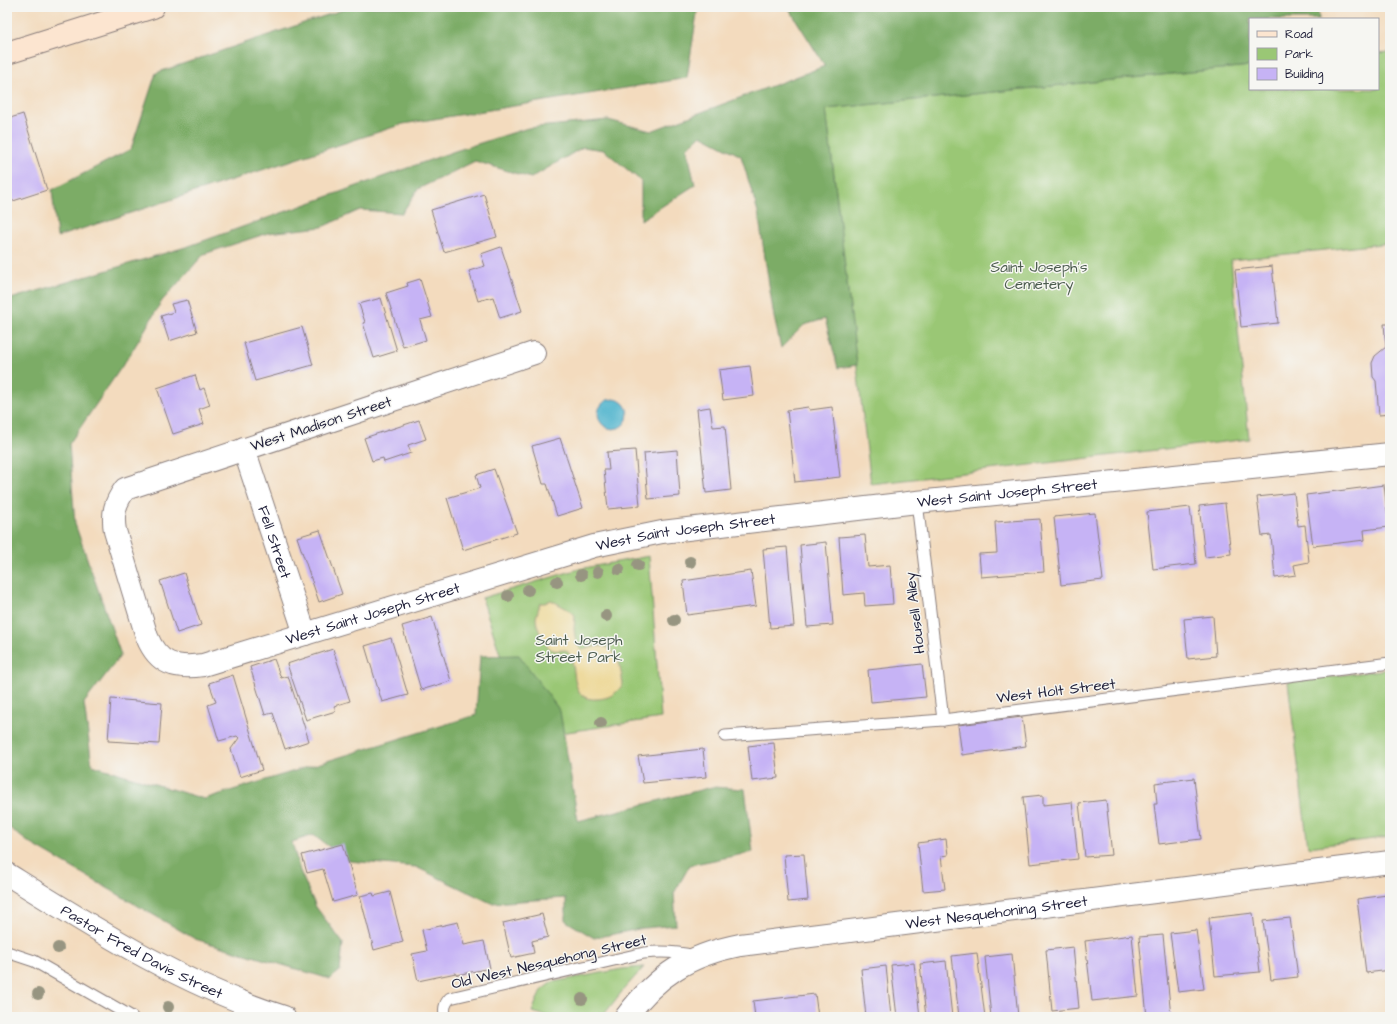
<svg xmlns="http://www.w3.org/2000/svg" width="1397" height="1024" viewBox="0 0 1397 1024" font-family="'Architects Daughter',sans-serif">
<style>
.green{fill:#9ac775;stroke:#5e7458}
.forest{fill:#7bac66;stroke:#4e6750}
.sand{fill:#eeda9e;stroke:#887e6c}
.water{fill:#4fb4cd;stroke:#386b84}
.building{fill:#c6b3f5}
.lines{fill:none;stroke-linecap:round;stroke-linejoin:round}
.lane-casing{stroke:#8a7e7c;stroke-width:13}
.street-casing{stroke:#8a7e7c;stroke-width:24}
.secondary-casing{stroke:#8a7e7c;stroke-width:24}
.lane{stroke:#fff;stroke-width:11}
.street{stroke:#fff;stroke-width:22}
.secondary{stroke:#fce5d0;stroke-width:22}
.rail{stroke:#22223b;stroke-width:3}
.tree{fill:#979581}
.labels{text-anchor:middle;dominant-baseline:central;stroke-width:3;stroke-linejoin:round;paint-order:stroke}
.park-label{font-size:15px;fill:#4c5c4f;stroke:#f6f6f2}
.street-label{font-size:15px;fill:#22223b;stroke:#f6f6f2}
</style>
<rect width="100%" height="100%" fill="#f6f6f2"/>
<filter id="ink" filterUnits="userSpaceOnUse"><feTurbulence type="fractalNoise" baseFrequency=".025" numOctaves="2"/><feDisplacementMap in="SourceGraphic" scale="8" xChannelSelector="R" yChannelSelector="G"/><feConvolveMatrix kernelMatrix="1 2 1 2 8 2 1 2 1" color-interpolation-filters="sRGB"/></filter>
<filter id="wash" filterUnits="userSpaceOnUse"><feTurbulence type="fractalNoise" baseFrequency=".012" numOctaves="4" result="noise"/><feDisplacementMap in="SourceGraphic" scale="16" xChannelSelector="R" yChannelSelector="G"/><feGaussianBlur stdDeviation="0.9" result="paint"/><feColorMatrix in="noise" values="0 0 0 0 0 0 0 0 0 0 0 0 0 0 0 0 0 1.4 0 .05"/><feComposite in="paint" operator="in"/></filter>
<g filter="url(#wash)">
<rect width="100%" height="100%" fill="#f3dbbe"/>
<!-- green -->
<g class="green">
<path d="M1390,52V243L1231,260L1249,439L871,484L826,109L1250,66V89H1378V53Z"/>
<path d="M649,556L661,718L527,738L482,598L579,569Z"/>
<path d="M1390,669V837L1308,847L1288,682Z"/>
<path d="M644,967L624,989L602,1017H551L532,1012C537,1000 540,988 553,982L622,969Z"/>
</g>
<!-- forest -->
<g class="forest">
<path d="M351,7H698L687,78L403,124L57,237L52,190L131,149L156,73Z"/>
<path d="M788,7H1317L1319,19H1250V66L826,109L857,365L838,368L825,319L804,325L781,348L774,317L758,212L741,156L701,135L687,148L695,185L641,220V181L604,150L583,147L531,178L475,161L418,189L402,213L360,210L322,227L268,233L204,254L162,301L131,353L69,444L75,524L121,655L84,703L92,765L204,799L476,715L480,656L519,655L560,711L578,821L712,787L745,789L753,852L690,865L674,893L676,925L644,928L594,938L566,921V898L491,903L416,867L349,861L313,835L292,842L300,871L316,907L343,943L340,971L330,979L195,939L28,842L7,826V300L189,246L455,151L528,128L608,120L651,131L825,66Z"/>
</g>
<!-- sand -->
<path class="sand" d="M551,600L569,610L575,615L574,629L576,644L582,650C587,649 592,647 597,646C620,645 620,668 623,684C616,694 610,698 598,699C565,702 581,663 566,650C562,650 557,651 553,650C545,648 536,627 536,618C537,613 539,608 540,603H545Z"/>
<!-- water -->
<circle class="water" cx="613" cy="414" r="15"/>
<g id="blocks">
<!-- building -->
<g class="building">
<path d="M23,114L47,190L7,203V119Z"/>
<path d="M484,194L497,237L444,252L431,210Z"/>
<path d="M501,247L522,311L500,318L493,297L478,301L469,271L485,266L481,254Z"/>
<path d="M1272,266L1278,323L1241,327L1235,270Z"/>
<path d="M420,279L432,317L420,320L426,340L403,347L386,293L408,286L407,283Z"/>
<path d="M381,298L397,351L374,358L363,323L365,322L359,304Z"/>
<path d="M187,300L197,332L169,341L161,316L174,312L171,304Z"/>
<path d="M1384,324H1390V414L1379,415L1376,381L1373,377L1372,363L1375,356L1386,347Z"/>
<path d="M302,327L313,365L255,381L244,343Z"/>
<path d="M750,366L754,396L723,400L719,370Z"/>
<path d="M195,375L200,390L204,388L210,405L199,409L204,424L173,434L157,388Z"/>
<path d="M710,407L713,427L725,426L731,490L706,493L697,409Z"/>
<path d="M808,407L810,410L832,407L840,477L795,482L787,410Z"/>
<path d="M419,420L426,439L408,445L411,453L384,462L383,458L372,461L364,438Z"/>
<path d="M560,438L583,508L557,516L547,484H543L532,446Z"/>
<path d="M635,450L640,506L608,509L604,470H609L607,452Z"/>
<path d="M677,450L680,496L648,499L644,453Z"/>
<path d="M494,469L517,533L463,550L447,498L480,488L476,475Z"/>
<path d="M1384,485L1389,527L1364,530L1365,540L1313,546L1306,495Z"/>
<path d="M1294,493L1298,526L1305,525L1309,562L1294,565L1296,575L1275,578L1271,535L1262,536L1257,497Z"/>
<path d="M1225,503L1231,554L1205,557L1199,506Z"/>
<path d="M1190,507L1196,564L1153,569L1147,512Z"/>
<path d="M1095,513L1103,580L1061,585L1054,517Z"/>
<path d="M1040,519L1044,572L981,577L979,554L997,553L995,522Z"/>
<path d="M320,530L342,594L319,602L297,537Z"/>
<path d="M865,535L868,567L890,565L893,604L865,606L864,593L843,595L839,537Z"/>
<path d="M826,542L833,625L807,627L800,545Z"/>
<path d="M787,547L794,626L770,628L763,549Z"/>
<path d="M751,571L756,606L687,615L683,581Z"/>
<path d="M184,573L201,625L177,633L160,581Z"/>
<path d="M1213,616L1216,656L1188,659L1184,619Z"/>
<path d="M432,617L451,681L421,690L402,626Z"/>
<path d="M391,638L408,695L382,702L365,646Z"/>
<path d="M333,649L350,701L334,706L336,711L306,720L287,664Z"/>
<path d="M274,659L281,678L288,676L309,741L285,749L273,713L265,715L250,667Z"/>
<path d="M922,664L926,697L871,702L868,670Z"/>
<path d="M233,675L262,770L240,777L231,749L239,738L237,736L219,741L208,705L216,702L209,683Z"/>
<path d="M111,699L162,703L159,744L108,741Z"/>
<path d="M1022,717L1026,746L962,755L958,725Z"/>
<path d="M774,743L778,778L752,781L748,746Z"/>
<path d="M703,749L706,777L643,783L638,756Z"/>
<path d="M1194,778L1201,839L1159,844L1154,804H1157L1155,783Z"/>
<path d="M1043,795V805L1072,802L1078,859L1030,864L1023,797Z"/>
<path d="M1106,800L1112,855L1085,857L1079,803Z"/>
<path d="M946,839L948,855L941,856L945,889L923,891L918,843Z"/>
<path d="M343,844L358,895L333,902L323,869L307,873L302,855Z"/>
<path d="M804,854L808,900L788,902L784,855Z"/>
<path d="M390,892L403,942L374,950L360,896L373,893L374,896Z"/>
<path d="M1387,895L1390,917V970L1366,973L1357,899Z"/>
<path d="M1253,913L1260,972L1215,976L1209,918Z"/>
<path d="M542,914L548,937L532,941L534,953L511,958L503,923Z"/>
<path d="M1290,918L1298,977L1271,980L1263,921Z"/>
<path d="M458,922L464,945L484,941L490,968L457,975L456,973L418,981L412,954L427,951L422,930Z"/>
<path d="M1196,930L1204,989L1178,992L1170,933Z"/>
<path d="M1132,935L1138,996L1092,1001L1085,941Z"/>
<path d="M1163,935L1171,1016L1147,1017L1139,937Z"/>
<path d="M1073,947L1079,1008L1052,1011L1046,950Z"/>
<path d="M977,953L985,1017H959L952,956Z"/>
<path d="M1012,954L1018,1017H991L985,957Z"/>
<path d="M946,961L952,1017H926L920,964Z"/>
<path d="M914,963L920,1017H897L891,965Z"/>
<path d="M886,966L891,1017H866L861,969Z"/>
<path d="M815,994L818,1017H755L753,1001Z"/>
</g>
</g>
</g>
<g filter="url(#ink)">
<use href="#blocks" fill-opacity="0" stroke="#8a7e7c" stroke-width="1"/>
<g class="lines">
<!-- lane casing -->
<g class="lane-casing">
<g id="lane">
<path d="M917,502L943,720"/>
<path d="M725,736L943,720L1390,663"/>
<path d="M7,952L34,961L132,1017"/>
<path d="M445,1017C444,1009 444,1004 450,998L644,953C661,951 678,952 695,956"/>
</g>
</g>
<!-- street casing -->
<g class="street-casing">
<g id="street">
<path id="s1" d="M534,353L125,489C115,503 112,513 115,531L147,637C158,664 175,669 203,665L594,546L662,532L917,502L1390,454"/>
<path id="s2" d="M244,449L305,634"/>
<path id="s3" d="M7,874C95,929 184,986 284,1017"/>
<path id="s4" d="M626,1017C657,975 689,955 740,945L1390,862"/>
</g>
</g>
<!-- secondary casing -->
<g class="secondary-casing">
<path id="secondary" d="M7,53L153,7"/>
</g>
<!-- lane -->
<use href="#lane" class="lane"/>
<!-- street -->
<use href="#street" class="street"/>
<!-- secondary -->
<use href="#secondary" class="secondary"/>
<!-- rail -->
<path class="rail" d="M7,9L11,7"/>
</g>
<!-- trees -->
<g class="tree">
<circle cx="690" cy="562" r="6"/>
<circle cx="638" cy="565" r="6"/>
<circle cx="619" cy="569" r="6"/>
<circle cx="598" cy="572" r="6"/>
<circle cx="581" cy="575" r="6"/>
<circle cx="557" cy="582" r="6"/>
<circle cx="528" cy="590" r="6"/>
<circle cx="508" cy="596" r="6"/>
<circle cx="606" cy="616" r="6"/>
<circle cx="674" cy="620" r="6"/>
<circle cx="601" cy="723" r="6"/>
<circle cx="58" cy="948" r="6"/>
<circle cx="38" cy="994" r="6"/>
<circle cx="582" cy="999" r="6"/>
<circle cx="168" cy="1007" r="6"/>
</g>
</g>
<g class="labels">
<!-- park labels -->
<g class="park-label">
<text x="1039" y="267">Saint Joseph's<tspan x="1039" dy="17">Cemetery</tspan></text>
<text x="579" y="640">Saint Joseph<tspan x="579" dy="17">Street Park</tspan></text>
</g>
<!-- street labels -->
<g class="street-label">
<text transform="translate(321 424) rotate(-18)">West Madison Street</text>
<text stroke="none"><textPath href="#s1" startOffset="1481">West Saint Joseph Street</textPath></text>
<text stroke="none"><textPath href="#s1" startOffset="1157">West Saint Joseph Street</textPath></text>
<text stroke="none"><textPath href="#s2" startOffset="98">Fell Street</textPath></text>
<text stroke="none"><textPath href="#s1" startOffset="833">West Saint Joseph Street</textPath></text>
<text transform="translate(915 613) rotate(-97)">Housell Alley</text>
<text transform="translate(1056 691) rotate(-7)">West Holt Street</text>
<text stroke="none"><textPath href="#s4" startOffset="397">West Nesquehoning Street</textPath></text>
<text stroke="none"><textPath href="#s3" startOffset="156">Pastor Fred Davis Street</textPath></text>
<text transform="translate(549 962) rotate(-13)">Old West Nesquehong Street</text>
</g>
</g>
<!-- margin -->
<rect width="1397" height="1024" fill="none" stroke="#f6f6f2" stroke-width="24"/>
<!-- legend -->
<rect x="1249" y="18" width="130" height="72" fill="#f6f6f2" stroke="#a1a1a9"/>
<rect x="1257" y="31" width="20" height="6" fill="#fce5d0" stroke="#a1a1a9"/>
<text x="1285" y="38" font-size="12" fill="#22223b">Road</text>
<rect x="1257" y="48" width="20" height="12" fill="#9ac775" stroke="#a1a1a9"/>
<text x="1285" y="58" font-size="12" fill="#22223b">Park</text>
<rect x="1257" y="68" width="20" height="12" fill="#c6b3f5" stroke="#a1a1a9"/>
<text x="1285" y="78" font-size="12" fill="#22223b">Building</text>
</svg>
